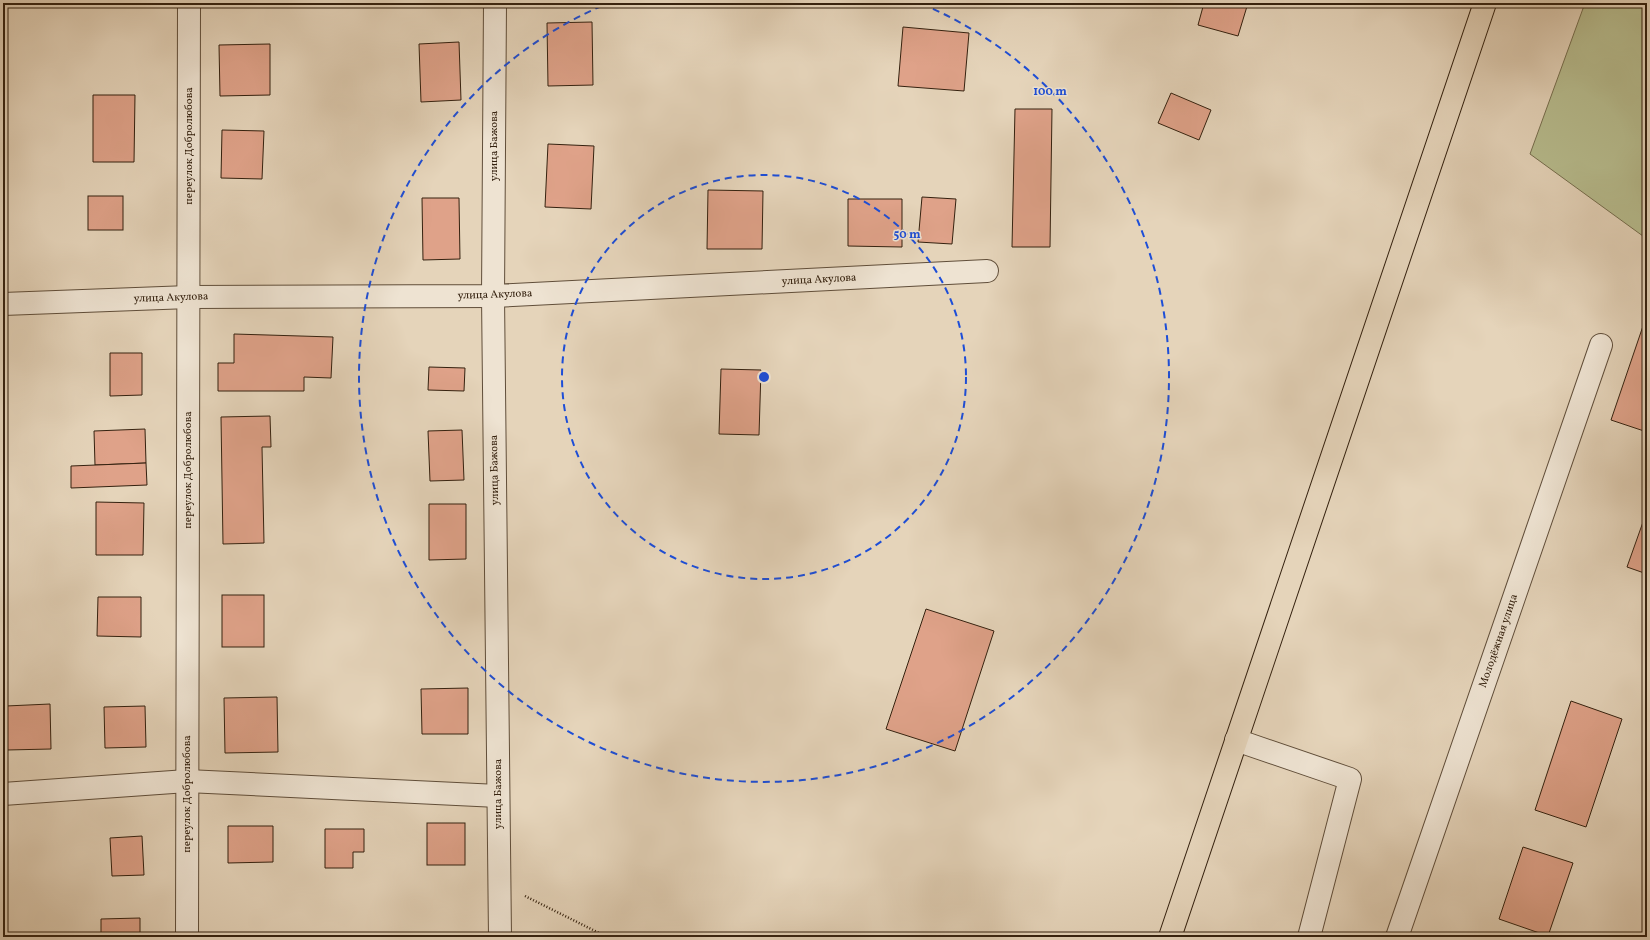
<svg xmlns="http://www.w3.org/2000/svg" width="1650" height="940" viewBox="0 0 1650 940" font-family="Vollkorn,serif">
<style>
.green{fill:#b7bc8e;stroke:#766e4e}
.building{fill:#dfa289;stroke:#34210f}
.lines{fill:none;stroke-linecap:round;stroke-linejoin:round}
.street-casing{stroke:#604e3a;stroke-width:24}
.primary-casing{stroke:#34210f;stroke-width:24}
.path{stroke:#34210f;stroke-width:2.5;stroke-dasharray:1 2;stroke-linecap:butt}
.street{stroke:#eee3d2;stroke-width:22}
.primary{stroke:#e5d4ba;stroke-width:22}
.ring{fill:none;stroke:#1d4ed8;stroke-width:2;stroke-dasharray:7 5}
.labels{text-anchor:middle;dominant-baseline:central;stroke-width:3;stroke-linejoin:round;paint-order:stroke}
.street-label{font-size:11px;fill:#34210f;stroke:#eee3d2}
.centre{fill:#1d4ed8;stroke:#eee3d2;stroke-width:2}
.ring-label{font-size:12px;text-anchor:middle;font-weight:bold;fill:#1d4ed8;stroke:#eee3d2;stroke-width:3;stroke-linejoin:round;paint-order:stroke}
</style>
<rect width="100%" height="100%" fill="#e5d4ba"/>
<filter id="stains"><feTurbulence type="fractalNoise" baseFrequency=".005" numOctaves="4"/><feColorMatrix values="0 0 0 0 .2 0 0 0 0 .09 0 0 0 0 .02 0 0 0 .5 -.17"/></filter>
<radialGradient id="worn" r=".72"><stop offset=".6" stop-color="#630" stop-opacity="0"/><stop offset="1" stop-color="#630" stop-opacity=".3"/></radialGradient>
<!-- green -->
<path class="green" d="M1585,3H1647V239L1530,154Z"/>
<!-- building -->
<g class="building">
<path d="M911,3H955L954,7Z"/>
<path d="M1204,3H1248L1238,36L1198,25Z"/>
<path d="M592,22L593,85L548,86L547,23Z"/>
<path d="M903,27L969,33L964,91L898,86Z"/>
<path d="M459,42L461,100L421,102L419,44Z"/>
<path d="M270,44V95L220,96L219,45Z"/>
<path d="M1171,93L1211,110L1199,140L1158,123Z"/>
<path d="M93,95H135L134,162H93Z"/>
<path d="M1015,109H1052L1050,247H1012Z"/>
<path d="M222,130L264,131L262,179L221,178Z"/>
<path d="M548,144L594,146L591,209L545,207Z"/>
<path d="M708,190L763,191L762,249H707Z"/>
<rect x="88" y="196" width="35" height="34"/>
<path d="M922,197L956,199L952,244L918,242Z"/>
<path d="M422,198H459L460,259L423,260Z"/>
<path d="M848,199H902V247L848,246Z"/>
<path d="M1643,326L1647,327V432L1611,420Z"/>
<path d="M234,334L333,337L331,378L304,377V391H218V363H234Z"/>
<path d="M110,353H142V395L110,396Z"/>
<path d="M429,367L465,368L464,391L428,390Z"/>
<path d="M721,369L761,370L759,435L719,434Z"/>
<path d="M270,416L271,447H262L264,543L223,544L221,417Z"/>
<path d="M145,429L146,463L95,465L94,431Z"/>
<path d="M462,430L464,480L430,481L428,431Z"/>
<path d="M146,463L147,485L71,488V466Z"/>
<path d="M96,502L144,503L143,555H96Z"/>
<path d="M429,504H466V559L429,560Z"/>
<path d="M1643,522L1647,523V574L1627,567Z"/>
<rect x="222" y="595" width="42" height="52"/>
<path d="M98,597H141V637L97,636Z"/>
<path d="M926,609L994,631L955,751L886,729Z"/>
<path d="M468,688V734H422L421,689Z"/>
<path d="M277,697L278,752L225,753L224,698Z"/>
<path d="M1571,701L1622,719L1586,827L1535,810Z"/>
<path d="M50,704L51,749L7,750L6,706Z"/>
<path d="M145,706L146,747L105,748L104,707Z"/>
<rect x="427" y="823" width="38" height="42"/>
<path d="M228,826H273V862L228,863Z"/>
<path d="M325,829H364V852H353V868H325Z"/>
<path d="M142,836L144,875L112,876L110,838Z"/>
<path d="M1523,847L1573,863L1548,936L1499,919Z"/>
<path d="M140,918V937H101V919Z"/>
</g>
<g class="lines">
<!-- street casing -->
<g class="street-casing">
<g id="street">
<path d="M495,3L493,296L500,937"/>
<path d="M3,304L189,297L493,296L987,271"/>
<path d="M1236,740L1350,779L1309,937"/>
<path d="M3,794L187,781L498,796"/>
<path d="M187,937L189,3"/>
<path d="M1397,937L1601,345"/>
</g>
</g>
<!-- primary casing -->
<g class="primary-casing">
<path id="primary" d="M1170,937L1485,3"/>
</g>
<!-- path -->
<path class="path" d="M525,896L607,937"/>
<!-- street -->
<use href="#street" class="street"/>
<!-- primary -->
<use href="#primary" class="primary"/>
</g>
<!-- distance rings -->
<g class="ring">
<circle cx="764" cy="377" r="202"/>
<path d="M922 4A405 405 0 1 1 606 4"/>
</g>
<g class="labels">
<!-- street labels -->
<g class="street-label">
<text transform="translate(189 146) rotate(-90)">переулок Добролюбова</text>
<text transform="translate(494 146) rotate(-90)">улица Бажова</text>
<text transform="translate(819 280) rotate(-3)">улица Акулова</text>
<text transform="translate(495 295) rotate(-2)">улица Акулова</text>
<text transform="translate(171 298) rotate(-2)">улица Акулова</text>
<text transform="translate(188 470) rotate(-90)">переулок Добролюбова</text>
<text transform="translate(495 470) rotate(-91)">улица Бажова</text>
<text transform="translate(1499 641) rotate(-71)">Молодёжная улица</text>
<text transform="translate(187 794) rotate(-90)">переулок Добролюбова</text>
<text transform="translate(498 794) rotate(-90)">улица Бажова</text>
</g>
</g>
<circle cx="764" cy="377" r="6" class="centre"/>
<g class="ring-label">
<text x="1050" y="95">100 m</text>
<text x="907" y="238">50 m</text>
</g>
<!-- margin -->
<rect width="1650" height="940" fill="none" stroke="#e5d4ba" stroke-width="16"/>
<rect x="4" y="4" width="1642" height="932" fill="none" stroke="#34210f" stroke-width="2"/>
<rect x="8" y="8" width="1634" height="924" fill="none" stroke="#34210f"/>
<rect width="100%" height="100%" filter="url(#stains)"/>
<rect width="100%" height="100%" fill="url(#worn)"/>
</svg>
